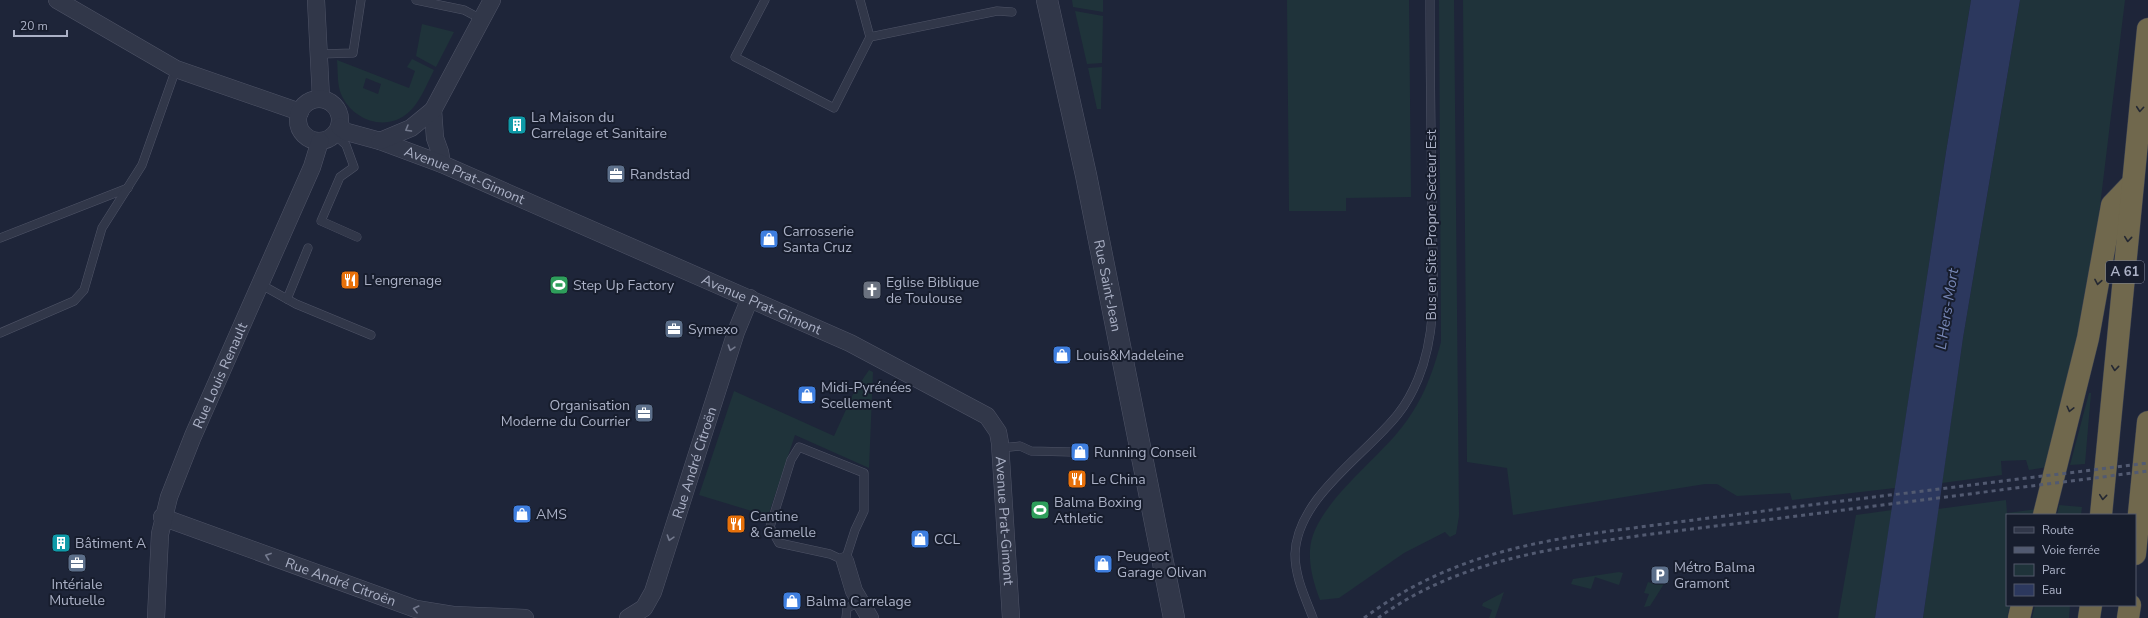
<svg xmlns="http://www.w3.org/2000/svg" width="2148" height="618" viewBox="0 0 2148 618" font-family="'Nunito Sans',sans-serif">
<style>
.green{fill:#1f333a;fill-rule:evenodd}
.water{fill:#2c385e}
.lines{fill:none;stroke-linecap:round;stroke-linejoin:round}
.service-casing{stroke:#4f5467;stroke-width:9}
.minor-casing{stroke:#4f5467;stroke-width:18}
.tertiary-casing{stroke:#4f5467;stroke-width:22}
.motorway-casing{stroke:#393f50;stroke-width:23}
.service{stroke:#313749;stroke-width:8}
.minor{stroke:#313749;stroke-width:17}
.tertiary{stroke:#313749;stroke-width:21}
.motorway{stroke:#70684d;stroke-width:22}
.rail{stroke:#525a71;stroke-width:3;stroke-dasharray:4 4;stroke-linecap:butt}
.oneway{stroke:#242832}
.oneway2{stroke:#747a8e}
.labels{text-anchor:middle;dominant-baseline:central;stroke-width:4;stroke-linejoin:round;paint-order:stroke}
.shield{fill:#171d2d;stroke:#7f8598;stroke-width:1}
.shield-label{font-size:13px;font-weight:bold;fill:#abb1c6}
.poi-label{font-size:14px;fill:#abb1c6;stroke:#171d2d;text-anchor:start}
.street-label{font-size:14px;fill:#abb1c6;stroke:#171d2d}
.water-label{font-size:15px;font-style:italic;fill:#7888b7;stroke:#171d2d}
</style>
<rect width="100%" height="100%" fill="#1e2539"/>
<!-- green -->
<g class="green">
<path d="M1072,0H1103V12L1073,7Z"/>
<path d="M1287,0H1409L1411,197L1346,198V211H1289Z"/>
<path d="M1439,0H1454L1459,516L1456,534L1450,537L1445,532L1404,553L1339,598L1320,600C1314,584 1309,567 1310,550C1312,509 1372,464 1398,432C1421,405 1432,376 1441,342Z"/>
<path d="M1463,0H1971L1946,152L1895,488L1792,500L1790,493L1737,496L1717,484H1705L1513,515L1507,468L1467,462Z"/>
<path d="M2020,0H2125L2093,264L2077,348L2048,467L2029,470L2026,460L2001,461L2002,475L1942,483L1963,338Z"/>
<path d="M1075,11L1103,16L1102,63L1087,64Z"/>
<path d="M422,24L454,32L436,67L416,56Z"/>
<path d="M412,59L434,70C427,84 420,102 409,112C386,133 352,120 341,94C337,84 338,71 337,60L409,88L415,71L407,67ZM366,78L381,84L378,94L363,88Z"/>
<path d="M1102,67L1101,109H1097L1088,68Z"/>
<path d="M869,370L873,372L869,468L795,435L768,516L699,495L734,391L834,436L854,392Z"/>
<path d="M2089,393H2091L2085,464L2070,465Z"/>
<path d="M2006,500L2007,513L2037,509L2035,515H2007V605H2010L2007,618H1923L1938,509Z"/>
<path d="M2059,505L2082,507L2081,515H2057Z"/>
<path d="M1892,510L1875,618H1838L1856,515Z"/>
<path d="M1619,572L1623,573L1619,585L1595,577L1591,589L1571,584L1573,579Z"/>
<path d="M1659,573L1669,576L1650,606L1644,607L1649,594L1644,593L1648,582L1655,584Z"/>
<path d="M1504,592L1495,618H1489L1492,610L1482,606L1483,603Z"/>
<path d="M2035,605H2070L2069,618H2032Z"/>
</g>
<!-- water -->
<path class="water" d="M1971,0H2020L1963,338L1923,618H1875L1946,152Z"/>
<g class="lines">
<!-- service casing -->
<g class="service-casing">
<g id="service">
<path d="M416,0L464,10L481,19"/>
<path d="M765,0L735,57L834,108L870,37L860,0"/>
<path d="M870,37L997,11L1012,12"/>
<path d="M320,54L353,53L361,0"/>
<path d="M335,135L346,145L354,167L340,177L321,221L357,237"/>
<path d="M0,238L128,188"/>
<path d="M260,284L296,304L371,335"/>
<path d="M287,299L308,248"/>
<path d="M0,333L74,301L84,290L102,228L142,165L176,69"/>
<path d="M799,447L864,473V511L855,530L845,561L830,554L779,543L770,527L791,460Z"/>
<path d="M1000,448L1020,446L1031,451L1072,452"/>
<path d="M846,618L847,608L860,602"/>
<path d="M1313,618C1305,597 1295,577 1295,554C1297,497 1366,455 1398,414C1406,404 1413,391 1418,379C1440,326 1432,264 1432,207C1431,138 1430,69 1430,0"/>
</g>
</g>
<!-- minor casing -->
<g class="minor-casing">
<g id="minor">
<path d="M57,0L176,69L300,112"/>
<path d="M316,0L321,98"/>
<circle cx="319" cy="120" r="21"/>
<path d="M433,110L435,138L440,152L442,164"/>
<path id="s1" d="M340,127L347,132L380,141L442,164L850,343L987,416L998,432L1000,443L1011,618"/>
<path d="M380,141L411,128L433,110L492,0"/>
<path id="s2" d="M162,517L416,609L453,615L525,618"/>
<path d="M845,561L854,591L870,618"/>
<path id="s3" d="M156,618L160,534L169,497L193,436L312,167L320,141"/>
<path id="s4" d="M628,618L644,608L653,592L736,332L750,298"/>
</g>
</g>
<!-- tertiary casing -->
<g class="tertiary-casing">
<g id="tertiary">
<path id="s5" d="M1047,0L1086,175L1174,618"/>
</g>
</g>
<!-- motorway casing -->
<g class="motorway-casing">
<g id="motorway">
<path d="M2044,515L2088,338L2112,205L2133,183"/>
<path d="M2101,515L2148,29"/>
<path d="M2135,554L2148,422"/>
<path d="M2019,618L2022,605"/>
<path d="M2089,618L2091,605"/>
<path d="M2128,618L2130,605"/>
</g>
</g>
<!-- service -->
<use href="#service" class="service"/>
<!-- minor -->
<use href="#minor" class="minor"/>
<!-- tertiary -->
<use href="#tertiary" class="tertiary"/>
<!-- motorway -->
<use href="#motorway" class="motorway"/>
<!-- rail -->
<g class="rail">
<path d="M1364,618C1448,556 1532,541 1633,528C1684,521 1735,515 1786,508C1907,493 2027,478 2148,463"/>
<path d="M1378,618C1450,566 1530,552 1616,539C1671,531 1726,525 1782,518C1904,502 2026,487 2148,471"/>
</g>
</g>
<!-- one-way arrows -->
<defs><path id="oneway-chevron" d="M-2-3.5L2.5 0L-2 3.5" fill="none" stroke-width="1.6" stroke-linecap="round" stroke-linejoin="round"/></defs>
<g class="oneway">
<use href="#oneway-chevron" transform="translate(2140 109) rotate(95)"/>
<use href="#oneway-chevron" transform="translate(2128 239) rotate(96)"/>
<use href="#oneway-chevron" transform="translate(2098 282) rotate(100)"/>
<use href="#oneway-chevron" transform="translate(2115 368) rotate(96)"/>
<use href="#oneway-chevron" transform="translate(2070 409) rotate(104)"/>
<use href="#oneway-chevron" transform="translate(2103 497) rotate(96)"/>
</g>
<g class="oneway2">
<use href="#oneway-chevron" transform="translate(408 129) rotate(150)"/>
<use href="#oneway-chevron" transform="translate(731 348) rotate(108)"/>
<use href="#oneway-chevron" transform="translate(670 538) rotate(108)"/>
<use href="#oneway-chevron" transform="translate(268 556) rotate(-160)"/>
<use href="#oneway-chevron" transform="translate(416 609) rotate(-166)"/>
</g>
<!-- icons -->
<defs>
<g id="building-square" transform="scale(1)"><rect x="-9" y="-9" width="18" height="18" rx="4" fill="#0f9aa8" stroke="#171d2d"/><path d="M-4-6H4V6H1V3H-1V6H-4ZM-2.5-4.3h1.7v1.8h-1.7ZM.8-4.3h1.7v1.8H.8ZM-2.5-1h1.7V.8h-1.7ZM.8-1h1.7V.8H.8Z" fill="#fff"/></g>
<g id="office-square" transform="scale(1)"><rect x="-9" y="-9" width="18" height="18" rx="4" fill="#5c6f8a" stroke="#171d2d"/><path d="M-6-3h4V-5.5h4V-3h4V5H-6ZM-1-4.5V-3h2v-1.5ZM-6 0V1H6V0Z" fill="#fff"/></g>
<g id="shop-square" transform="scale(1)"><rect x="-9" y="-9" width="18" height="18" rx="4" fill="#3f7fe0" stroke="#171d2d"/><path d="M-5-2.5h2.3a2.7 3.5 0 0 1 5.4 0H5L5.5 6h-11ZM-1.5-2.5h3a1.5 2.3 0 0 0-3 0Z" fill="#fff"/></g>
<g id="restaurant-square" transform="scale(1)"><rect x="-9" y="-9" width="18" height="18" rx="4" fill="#e8710a" stroke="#171d2d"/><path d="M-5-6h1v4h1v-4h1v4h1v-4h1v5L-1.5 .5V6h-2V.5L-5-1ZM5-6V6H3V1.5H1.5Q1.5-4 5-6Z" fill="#fff"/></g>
<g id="stadium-square" transform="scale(1)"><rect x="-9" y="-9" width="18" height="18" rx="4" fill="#2e9e5b" stroke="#171d2d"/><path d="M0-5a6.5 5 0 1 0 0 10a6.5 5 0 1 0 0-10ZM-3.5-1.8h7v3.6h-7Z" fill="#fff"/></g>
<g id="church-square" transform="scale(1)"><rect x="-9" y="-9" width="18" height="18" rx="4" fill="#6b7280" stroke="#171d2d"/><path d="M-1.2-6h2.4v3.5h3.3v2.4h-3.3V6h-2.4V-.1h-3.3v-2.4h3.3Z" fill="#fff"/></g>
<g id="parking-square" transform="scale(1)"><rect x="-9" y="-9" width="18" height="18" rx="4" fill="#5c6f8a" stroke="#171d2d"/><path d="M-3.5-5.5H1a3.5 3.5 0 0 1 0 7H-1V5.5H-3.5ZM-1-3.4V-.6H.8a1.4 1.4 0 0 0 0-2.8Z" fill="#fff"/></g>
</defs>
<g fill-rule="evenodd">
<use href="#building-square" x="517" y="125"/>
<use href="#office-square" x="616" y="174"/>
<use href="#shop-square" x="769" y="239"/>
<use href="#restaurant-square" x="350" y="280"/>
<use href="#stadium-square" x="559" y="285"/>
<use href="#church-square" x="872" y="290"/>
<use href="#office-square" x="674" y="329"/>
<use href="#shop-square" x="1062" y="355"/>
<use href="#shop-square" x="807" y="395"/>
<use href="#office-square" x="644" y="413"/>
<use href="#shop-square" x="1080" y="452"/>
<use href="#restaurant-square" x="1077" y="479"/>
<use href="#stadium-square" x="1040" y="510"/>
<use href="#shop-square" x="522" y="514"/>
<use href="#restaurant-square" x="736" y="524"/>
<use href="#shop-square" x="920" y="539"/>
<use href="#building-square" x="61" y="543"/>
<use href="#office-square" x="77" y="563"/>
<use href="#shop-square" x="1103" y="564"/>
<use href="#parking-square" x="1660" y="575"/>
<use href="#shop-square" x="792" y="601"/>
</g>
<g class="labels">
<!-- shield labels -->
<rect class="shield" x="2106" y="261" width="38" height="22" rx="3"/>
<g class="shield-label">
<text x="2125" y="272">A 61</text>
</g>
<!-- poi labels -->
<g class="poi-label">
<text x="531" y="117">La Maison du<tspan x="531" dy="16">Carrelage et Sanitaire</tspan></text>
<text x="630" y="174">Randstad</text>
<text x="783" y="231">Carrosserie<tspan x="783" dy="16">Santa Cruz</tspan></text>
<text x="364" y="280">L'engrenage</text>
<text x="886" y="282">Eglise Biblique<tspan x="886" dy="16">de Toulouse</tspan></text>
<text x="573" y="285">Step Up Factory</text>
<text x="688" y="329">Symexo</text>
<text x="1076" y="355">Louis&amp;Madeleine</text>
<text x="821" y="387">Midi-Pyrénées<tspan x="821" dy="16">Scellement</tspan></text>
<text x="630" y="405" text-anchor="end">Organisation<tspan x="630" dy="16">Moderne du Courrier</tspan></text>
<text x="1094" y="452">Running Conseil</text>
<text x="1091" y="479">Le China</text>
<text x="1054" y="502">Balma Boxing<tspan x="1054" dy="16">Athletic</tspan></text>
<text x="536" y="514">AMS</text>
<text x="750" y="516">Cantine<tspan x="750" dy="16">&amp; Gamelle</tspan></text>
<text x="934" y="539">CCL</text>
<text x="75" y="543">Bâtiment A</text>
<text x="1117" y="556">Peugeot<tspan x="1117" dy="16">Garage Olivan</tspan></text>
<text x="1674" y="567">Métro Balma<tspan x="1674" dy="16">Gramont</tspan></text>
<text x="77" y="584" text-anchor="middle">Intériale<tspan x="77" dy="16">Mutuelle</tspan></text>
<text x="806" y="601">Balma Carrelage</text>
</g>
<!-- street labels -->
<g class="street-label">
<text stroke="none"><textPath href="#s1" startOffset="134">Avenue Prat-Gimont</textPath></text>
<text transform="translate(1431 225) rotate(-90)">Bus en Site Propre Secteur Est</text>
<text stroke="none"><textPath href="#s5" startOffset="292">Rue Saint-Jean</textPath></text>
<text stroke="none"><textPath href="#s1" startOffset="458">Avenue Prat-Gimont</textPath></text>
<text stroke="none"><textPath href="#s3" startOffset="254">Rue Louis Renault</textPath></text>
<text stroke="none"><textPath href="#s4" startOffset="173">Rue André Citroën</textPath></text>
<text stroke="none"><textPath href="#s1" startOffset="818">Avenue Prat-Gimont</textPath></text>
<text stroke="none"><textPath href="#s2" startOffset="190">Rue André Citroën</textPath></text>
</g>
<!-- water labels -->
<g class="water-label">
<text transform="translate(1947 309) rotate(-81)">L'Hers-Mort</text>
</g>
</g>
<!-- legend -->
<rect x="2006" y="514" width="130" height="92" fill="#171d2d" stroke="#52586a"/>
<rect x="2014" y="527" width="20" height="6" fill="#313749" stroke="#52586a"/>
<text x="2042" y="534" font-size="12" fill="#abb1c6">Route</text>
<rect x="2014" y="547" width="20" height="6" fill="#525a71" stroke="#52586a"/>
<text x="2042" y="554" font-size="12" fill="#abb1c6">Voie ferrée</text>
<rect x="2014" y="564" width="20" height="12" fill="#1f333a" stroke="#52586a"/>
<text x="2042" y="574" font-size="12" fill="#abb1c6">Parc</text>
<rect x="2014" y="584" width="20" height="12" fill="#2c385e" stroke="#52586a"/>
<text x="2042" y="594" font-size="12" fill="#abb1c6">Eau</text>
<!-- scale -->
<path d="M14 30v6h53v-6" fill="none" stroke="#abb1c6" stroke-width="2"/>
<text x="20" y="30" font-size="12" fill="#abb1c6" stroke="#171d2d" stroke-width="3" paint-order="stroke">20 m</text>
</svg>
